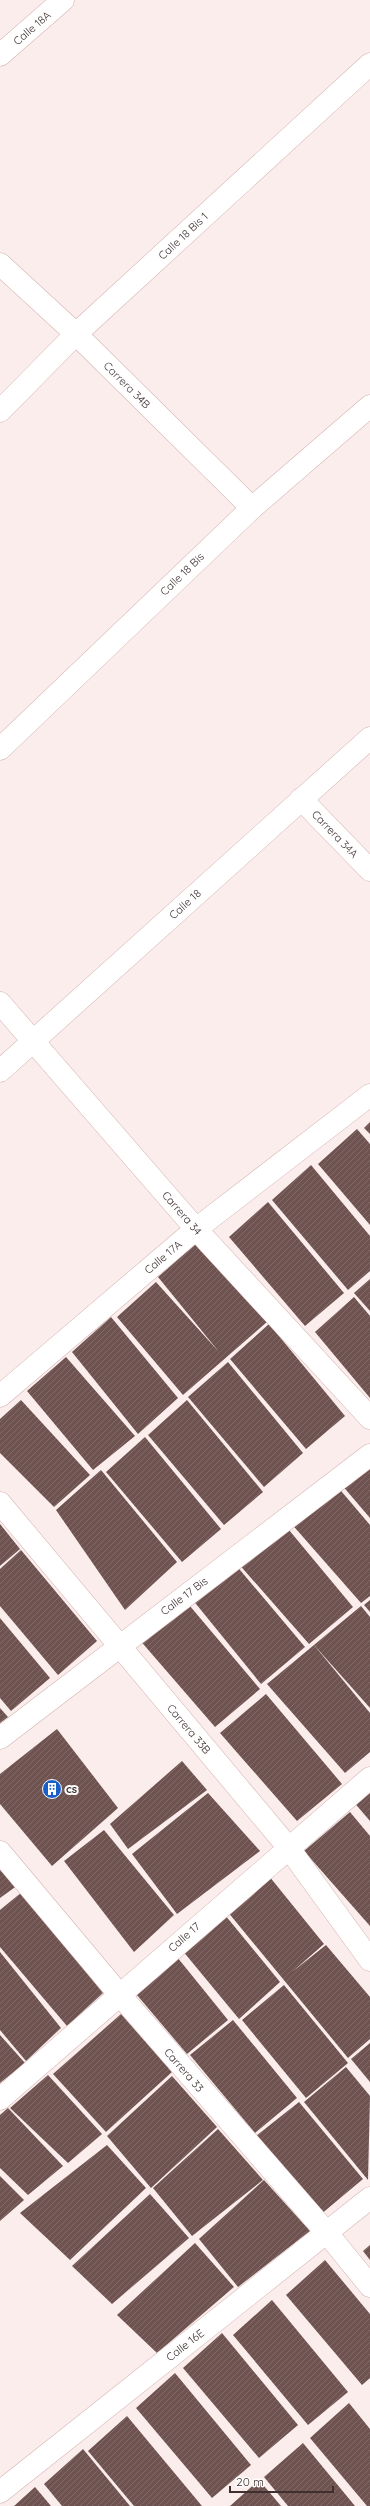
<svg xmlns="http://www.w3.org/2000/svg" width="370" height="2506" viewBox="0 0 370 2506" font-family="Quicksand,sans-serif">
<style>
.building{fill:url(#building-hatch)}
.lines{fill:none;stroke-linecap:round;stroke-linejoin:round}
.minor-casing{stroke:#d4b3b1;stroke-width:23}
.minor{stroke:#fff;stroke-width:22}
.labels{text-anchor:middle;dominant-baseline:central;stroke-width:4;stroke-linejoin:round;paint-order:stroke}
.street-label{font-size:11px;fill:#3d302f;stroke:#fefefe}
.poi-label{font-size:11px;font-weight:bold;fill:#3d302f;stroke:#fefefe;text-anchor:start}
</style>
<defs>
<pattern id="building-hatch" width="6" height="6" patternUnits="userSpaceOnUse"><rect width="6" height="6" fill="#6f5351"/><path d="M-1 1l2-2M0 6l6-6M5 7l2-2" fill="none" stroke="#806967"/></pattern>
</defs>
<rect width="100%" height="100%" fill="#fbedec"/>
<!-- building -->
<g class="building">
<path d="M370,1122V1134L364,1128Z"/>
<path d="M357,1129L370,1144V1225L318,1164Z"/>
<path d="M311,1165L370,1236V1271L348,1290L272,1200Z"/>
<path d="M268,1202L344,1293L305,1326L229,1237Z"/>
<path d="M198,1242L268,1321L183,1395L117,1317L156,1282L219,1352L158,1277Z"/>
<path d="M370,1279V1311L354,1293Z"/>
<path d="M354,1297L370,1316V1398L315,1332Z"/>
<path d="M111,1317L178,1398L138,1434L72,1352Z"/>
<path d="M269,1324L345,1416L306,1449L230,1359Z"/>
<path d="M66,1357L135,1436L93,1470L27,1391Z"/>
<path d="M228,1362L303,1453L264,1487L188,1397Z"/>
<path d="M21,1400L90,1475L54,1507L0,1453V1419Z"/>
<path d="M187,1400L263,1492L224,1525L148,1435Z"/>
<path d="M145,1437L221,1529L182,1562L106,1472Z"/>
<path d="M370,1461V1518L341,1484Z"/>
<path d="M101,1470L177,1562L125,1610L56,1510Z"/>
<path d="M336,1485L370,1525V1596L361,1603L289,1521Z"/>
<path d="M0,1524L20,1549L0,1566Z"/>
<path d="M284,1524L353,1607L309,1644L237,1562Z"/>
<path d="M21,1550L97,1641L58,1675L0,1606V1569Z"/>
<path d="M235,1564L305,1647L261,1684L192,1599Z"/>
<path d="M184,1599L260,1689L215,1727L138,1638Z"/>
<path d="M370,1600V1612L364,1605Z"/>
<path d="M361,1606L370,1617V1708L314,1645Z"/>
<path d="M0,1618L50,1678L11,1711L0,1698Z"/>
<path d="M314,1645L370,1713V1752L345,1773L267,1684Z"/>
<path d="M266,1694L342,1784L297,1821L220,1733Z"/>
<path d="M0,1708L8,1717L0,1723Z"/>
<path d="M57,1729L118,1808L52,1866L0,1804V1774Z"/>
<path d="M182,1761L207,1790L128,1849L110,1824Z"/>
<path d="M370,1785V1821L352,1800Z"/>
<path d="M208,1793L260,1851L177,1914L132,1854Z"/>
<path d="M350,1812L370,1836V1926L304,1851Z"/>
<path d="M104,1830L174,1915L134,1952L64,1861Z"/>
<path d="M0,1863L18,1885L0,1898Z"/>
<path d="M269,1876L324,1944L292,1972L326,1945L370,1997V2039L348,2058L227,1911Z"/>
<path d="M22,1892L103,1993L67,2026L0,1947V1910Z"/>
<path d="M225,1915L280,1982L239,2019L182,1950Z"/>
<path d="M0,1952L61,2028L26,2061L0,2030Z"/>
<path d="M173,1952L228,2020L187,2054L131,1988Z"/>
<path d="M284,1985L348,2063L306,2098L242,2020Z"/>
<path d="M121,2014L172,2072L106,2132L53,2074Z"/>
<path d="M233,2020L297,2098L255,2133L190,2055Z"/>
<path d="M0,2035L25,2063L0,2083Z"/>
<path d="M370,2043V2082L351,2059Z"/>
<path d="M346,2067L370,2096L368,2180L304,2102Z"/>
<path d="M48,2075L102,2134L68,2163L10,2108Z"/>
<path d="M172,2076L217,2127L151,2188L107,2136Z"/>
<path d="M299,2102L363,2179L320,2215L256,2136Z"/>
<path d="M8,2108L63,2166L28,2195L0,2168V2115Z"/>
<path d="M218,2129L263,2180L192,2236L153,2188Z"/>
<path d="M107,2145L146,2188L70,2260L20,2213Z"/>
<path d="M0,2176L24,2200L0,2221Z"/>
<path d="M264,2180L310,2231L238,2287L199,2239Z"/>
<path d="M150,2194L189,2238L112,2304L72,2266Z"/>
<path d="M195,2243L234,2287L157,2353L117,2315Z"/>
<path d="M370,2245V2260L363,2251Z"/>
<path d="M325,2260L370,2314V2378L362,2385L286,2295Z"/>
<path d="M272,2300L348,2392L308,2425L233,2335Z"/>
<path d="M222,2333L298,2425L259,2458L183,2368Z"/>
<path d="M175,2373L251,2465L212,2498L136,2408Z"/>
<path d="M349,2403L370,2429V2506H367L310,2438Z"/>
<path d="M127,2416L202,2506H134L88,2451Z"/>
<path d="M303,2443L355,2506H288L264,2477Z"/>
<path d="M83,2449L130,2506H62L44,2484Z"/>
<path d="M259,2480L281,2506H230Z"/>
<path d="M35,2487L51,2506H14Z"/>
</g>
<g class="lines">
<!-- minor casing -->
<g class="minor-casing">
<g id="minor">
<path d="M0,55L63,0"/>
<path d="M0,264L76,334L252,508"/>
<path d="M0,411L76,334L370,64"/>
<path d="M0,749L252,508L370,406"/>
<path d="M301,799L370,870"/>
<path d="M0,1003L196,1229L370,1418"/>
<path d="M0,1071L370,738"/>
<path d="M0,1396L196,1229L370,1095"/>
<path d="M0,1503L288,1847L370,1960"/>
<path d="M0,1738L370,1455"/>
<path d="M0,1852L119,1994L327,2233L370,2286"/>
<path d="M0,2099L370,1778"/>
<path d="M0,2492L370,2198"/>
</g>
</g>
<!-- minor -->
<use href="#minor" class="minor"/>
</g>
<!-- icons -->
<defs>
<g id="building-disc" transform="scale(1)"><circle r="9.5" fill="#185fca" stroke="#fefefe"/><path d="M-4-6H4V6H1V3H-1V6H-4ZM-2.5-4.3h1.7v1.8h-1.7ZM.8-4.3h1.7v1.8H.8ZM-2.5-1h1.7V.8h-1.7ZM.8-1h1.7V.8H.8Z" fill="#fff"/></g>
</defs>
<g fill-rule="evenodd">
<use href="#building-disc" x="52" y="1789"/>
</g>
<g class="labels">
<!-- street labels -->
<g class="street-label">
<text transform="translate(32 28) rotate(-41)">Calle 18A</text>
<text transform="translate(183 236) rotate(-43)">Calle 18 Bis 1</text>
<text transform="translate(127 385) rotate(45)">Carrera 34B</text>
<text transform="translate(182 574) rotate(-44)">Calle 18 Bis</text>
<text transform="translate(335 834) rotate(46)">Carrera 34A</text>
<text transform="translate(185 904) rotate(-42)">Calle 18</text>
<text transform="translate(182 1213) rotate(49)">Carrera 34</text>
<text transform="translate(163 1257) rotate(-40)">Calle 17A</text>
<text transform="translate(184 1596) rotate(-37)">Calle 17 Bis</text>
<text transform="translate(189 1729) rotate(50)">Carrera 33B</text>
<text transform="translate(184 1937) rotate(-41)">Calle 17</text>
<text transform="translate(184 2070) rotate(49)">Carrera 33</text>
<text transform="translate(185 2345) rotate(-38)">Calle 16E</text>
</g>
<!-- poi labels -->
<g class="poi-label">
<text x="66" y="1789">cs</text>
</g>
</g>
<!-- scale -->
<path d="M230 2486v6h103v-6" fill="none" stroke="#3d302f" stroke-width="2"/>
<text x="236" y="2486" font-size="12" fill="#3d302f" stroke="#fefefe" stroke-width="3" paint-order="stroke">20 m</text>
</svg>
